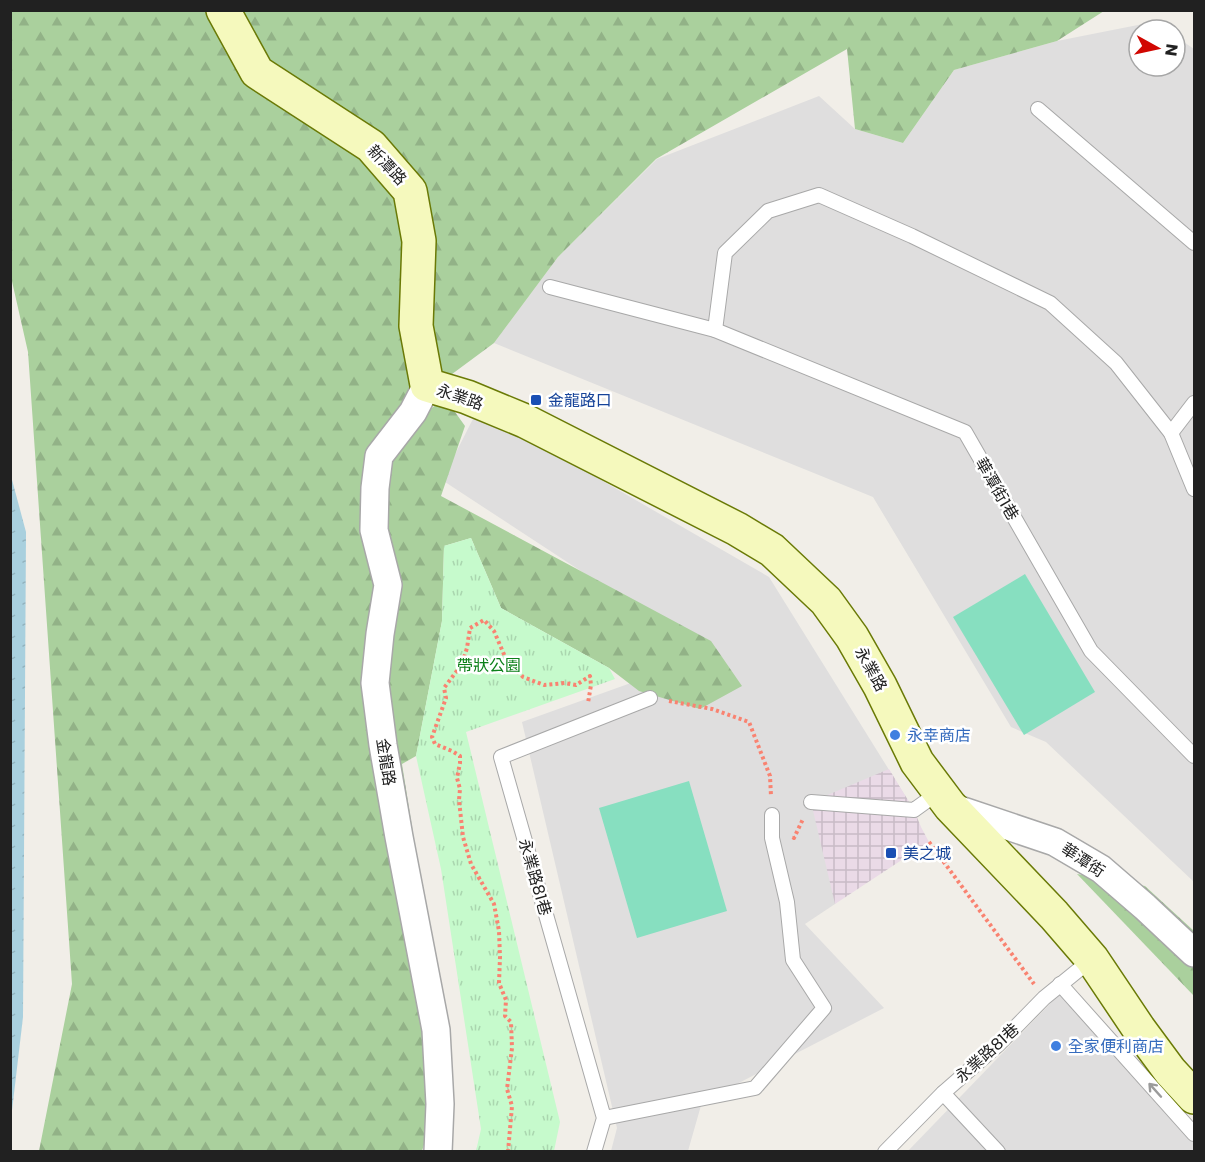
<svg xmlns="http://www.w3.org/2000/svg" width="1205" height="1162" viewBox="0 0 1205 1162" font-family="Poppins,'Noto Sans TC',sans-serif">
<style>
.residential{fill:#dfdede}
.industrial{fill:url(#industrial-grid)}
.forest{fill:url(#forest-firs)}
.park{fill:url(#park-tufts)}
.pitch{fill:#87dfc0}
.water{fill:url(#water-ripples)}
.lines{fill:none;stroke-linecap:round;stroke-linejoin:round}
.lane-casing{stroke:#a8a8a8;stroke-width:16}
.street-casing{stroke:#a8a8a8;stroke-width:30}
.secondary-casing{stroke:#6a7a06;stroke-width:36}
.path{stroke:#f98371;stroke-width:4;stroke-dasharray:3 3;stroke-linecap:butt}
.lane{stroke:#fff;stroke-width:14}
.street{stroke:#fff;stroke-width:27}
.secondary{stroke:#f5f9bd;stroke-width:33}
.oneway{stroke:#9b9b9b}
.transit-dot{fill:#1a4fb4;stroke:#fff;stroke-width:2}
.shop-dot{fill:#3f7fe0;stroke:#fff;stroke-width:2}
.labels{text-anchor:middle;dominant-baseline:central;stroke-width:5;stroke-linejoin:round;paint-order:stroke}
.street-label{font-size:16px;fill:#212121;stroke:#fff}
.transit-label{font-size:16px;fill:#164399;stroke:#fff;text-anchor:start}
.park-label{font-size:16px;fill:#0d811a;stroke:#fff}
.shop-label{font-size:16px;fill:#366cbe;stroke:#fff;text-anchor:start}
</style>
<defs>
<pattern id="industrial-grid" width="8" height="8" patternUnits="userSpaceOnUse" patternTransform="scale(1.5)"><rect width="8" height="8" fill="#eadae7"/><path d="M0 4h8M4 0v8" fill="none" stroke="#c8bbc6"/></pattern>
<pattern id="forest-firs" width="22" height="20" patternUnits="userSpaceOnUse" patternTransform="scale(1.5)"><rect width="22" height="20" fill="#aad09d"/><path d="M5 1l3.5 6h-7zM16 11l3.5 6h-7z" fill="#92b287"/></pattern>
<pattern id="park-tufts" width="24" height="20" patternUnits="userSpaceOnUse" patternTransform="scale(1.5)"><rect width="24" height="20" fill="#c6facc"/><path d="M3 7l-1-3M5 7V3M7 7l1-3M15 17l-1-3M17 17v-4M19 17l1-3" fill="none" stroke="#aad6af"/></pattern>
<pattern id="water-ripples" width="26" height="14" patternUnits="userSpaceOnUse" patternTransform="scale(1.5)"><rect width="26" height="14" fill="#a9d0de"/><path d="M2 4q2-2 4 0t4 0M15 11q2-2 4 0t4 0" fill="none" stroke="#91b2be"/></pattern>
</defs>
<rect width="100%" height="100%" fill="#f1eee8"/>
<!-- residential -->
<g class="residential">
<path d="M1153,22L1165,30H1139V66H1175V36L1194,49V882L1046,742L1011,727L873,497L494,343L558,257L657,159L819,96L855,129L903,143L954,70L1057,41Z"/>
<path d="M478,409L769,577L914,810L835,904L805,924L884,1008L702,1102L688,1151H611L617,1128L522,722L709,655L442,480Z"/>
<path d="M1069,984L1194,1125V1151L907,1152Z"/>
</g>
<!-- industrial -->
<path class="industrial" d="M889,769L914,810L921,827L929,842L835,904L811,802Z"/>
<!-- forest -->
<g class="forest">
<path d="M10,11H1104L1057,41L954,70L903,143L855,129L847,49L656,159L558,257L494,343L390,420L384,444L445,398L465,426L441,496L711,641L742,686L700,709L639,691L609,668L501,608L471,538L444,546L442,621L416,756L402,764L441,1010L430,1126L422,1151H39L72,984L28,352L11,277Z"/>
<path d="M1077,874L1145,886L1194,931V996Z"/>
</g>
<!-- park -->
<path class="park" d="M471,538L501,608L609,668L615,679L466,732L560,1122L554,1151H476L481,1129L441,869L416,756L442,621L444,546Z"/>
<!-- pitch -->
<g class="pitch">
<path d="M1025,574L1095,692L1024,735L953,617Z"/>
<path d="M689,781L727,911L637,938L599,808Z"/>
</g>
<!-- water -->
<path class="water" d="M11,476L26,532L23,1017L11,1119Z"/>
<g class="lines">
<!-- lane casing -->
<g class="lane-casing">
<g id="lane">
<path d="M1038,109L1194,243"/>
<path d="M550,287L715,330L965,432L1091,651L1194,756"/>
<path d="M715,330L725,253L768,211L819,195L912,236L1050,303L1116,363L1171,433L1194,489"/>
<path d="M1171,433L1194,403"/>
<path d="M811,802L914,810L939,792"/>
<path d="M1060,984L1194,1134"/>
<path d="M943,1093L998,1152"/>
<path d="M604,1118L755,1088L824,1008L793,960L787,902L772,838V815"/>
<path d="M594,1152L604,1118L501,757L650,698"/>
<path d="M885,1152L943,1093L999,1044L1044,998L1092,959"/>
</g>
</g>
<!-- street casing -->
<g class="street-casing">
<g id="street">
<path d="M427,385L413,412L379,456L375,488L374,530L388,585L380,634L375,683L383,745L399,837L436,1030L440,1104L438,1152"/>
<path d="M951,807L1055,842L1101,869L1145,907L1194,953"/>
</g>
</g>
<!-- secondary casing -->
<g class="secondary-casing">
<path id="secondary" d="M223,10L257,72L371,146L410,191L419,241L416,326L427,385L467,397L525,421L737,529L772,550L826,601L852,637L880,686L917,762L950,806L1054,915L1092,959L1139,1029L1170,1071L1194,1097"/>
</g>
<!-- path -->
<g class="path">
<path d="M669,701L712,709L749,722L770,776L771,796"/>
<path d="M793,837L794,838L803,819"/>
<path d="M929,842L1034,984"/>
<path d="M508,1152L512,1106L507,1089L512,1048L511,1022L505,1016L506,1000L499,983L500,957L499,931L494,904L471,864L463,837L459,800L460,789L457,778L460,763V756L452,751L435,744L432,737L446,698L444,688L462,664L467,648L470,628L484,620L494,631L506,659L523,677L544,685L565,683L576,685L590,676L591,685L588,703"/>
</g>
<!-- lane -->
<use href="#lane" class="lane"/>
<!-- street -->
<use href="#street" class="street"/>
<!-- secondary -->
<use href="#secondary" class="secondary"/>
</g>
<!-- one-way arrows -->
<defs><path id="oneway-shaft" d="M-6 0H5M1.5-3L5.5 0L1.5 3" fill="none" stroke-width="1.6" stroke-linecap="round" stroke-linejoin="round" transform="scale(1.5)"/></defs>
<use class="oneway" href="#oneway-shaft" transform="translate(1155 1090) rotate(-132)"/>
<!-- markers -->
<g class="transit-dot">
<rect x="530" y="394" width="12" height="12" rx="3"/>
<rect x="885" y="847" width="12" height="12" rx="3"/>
</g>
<g class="shop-dot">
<circle cx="895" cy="735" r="6"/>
<circle cx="1056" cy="1046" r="6"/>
</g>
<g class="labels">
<!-- street labels -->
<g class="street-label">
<text transform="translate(387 165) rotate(47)">新潭路</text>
<text transform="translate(460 397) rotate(19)">永業路</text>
<text transform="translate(997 489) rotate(60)">華潭街1巷</text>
<text transform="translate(871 669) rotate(61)">永業路</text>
<text transform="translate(386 762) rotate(81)">金龍路</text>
<text transform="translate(1083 860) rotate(33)">華潭街</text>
<text transform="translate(535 877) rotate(74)">永業路81巷</text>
<text transform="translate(987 1053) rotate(-42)">永業路81巷</text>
</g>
<!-- transit labels -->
<g class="transit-label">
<text x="548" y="400">金龍路口</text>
<text x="903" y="853">美之城</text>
</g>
<!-- park labels -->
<g class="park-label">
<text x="489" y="665">帶狀公園</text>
</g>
<!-- shop labels -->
<g class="shop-label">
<text x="907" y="735">永幸商店</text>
<text x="1068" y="1046">全家便利商店</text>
</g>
</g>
<!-- border -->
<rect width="1205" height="1162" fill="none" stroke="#212121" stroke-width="24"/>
<!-- north arrow -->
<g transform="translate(1157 48) rotate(98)"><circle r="28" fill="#ffffff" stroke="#a6a6a6" stroke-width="1.5"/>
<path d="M0-4.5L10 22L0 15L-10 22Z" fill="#d10701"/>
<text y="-9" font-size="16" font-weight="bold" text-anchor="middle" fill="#212121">N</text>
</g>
</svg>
